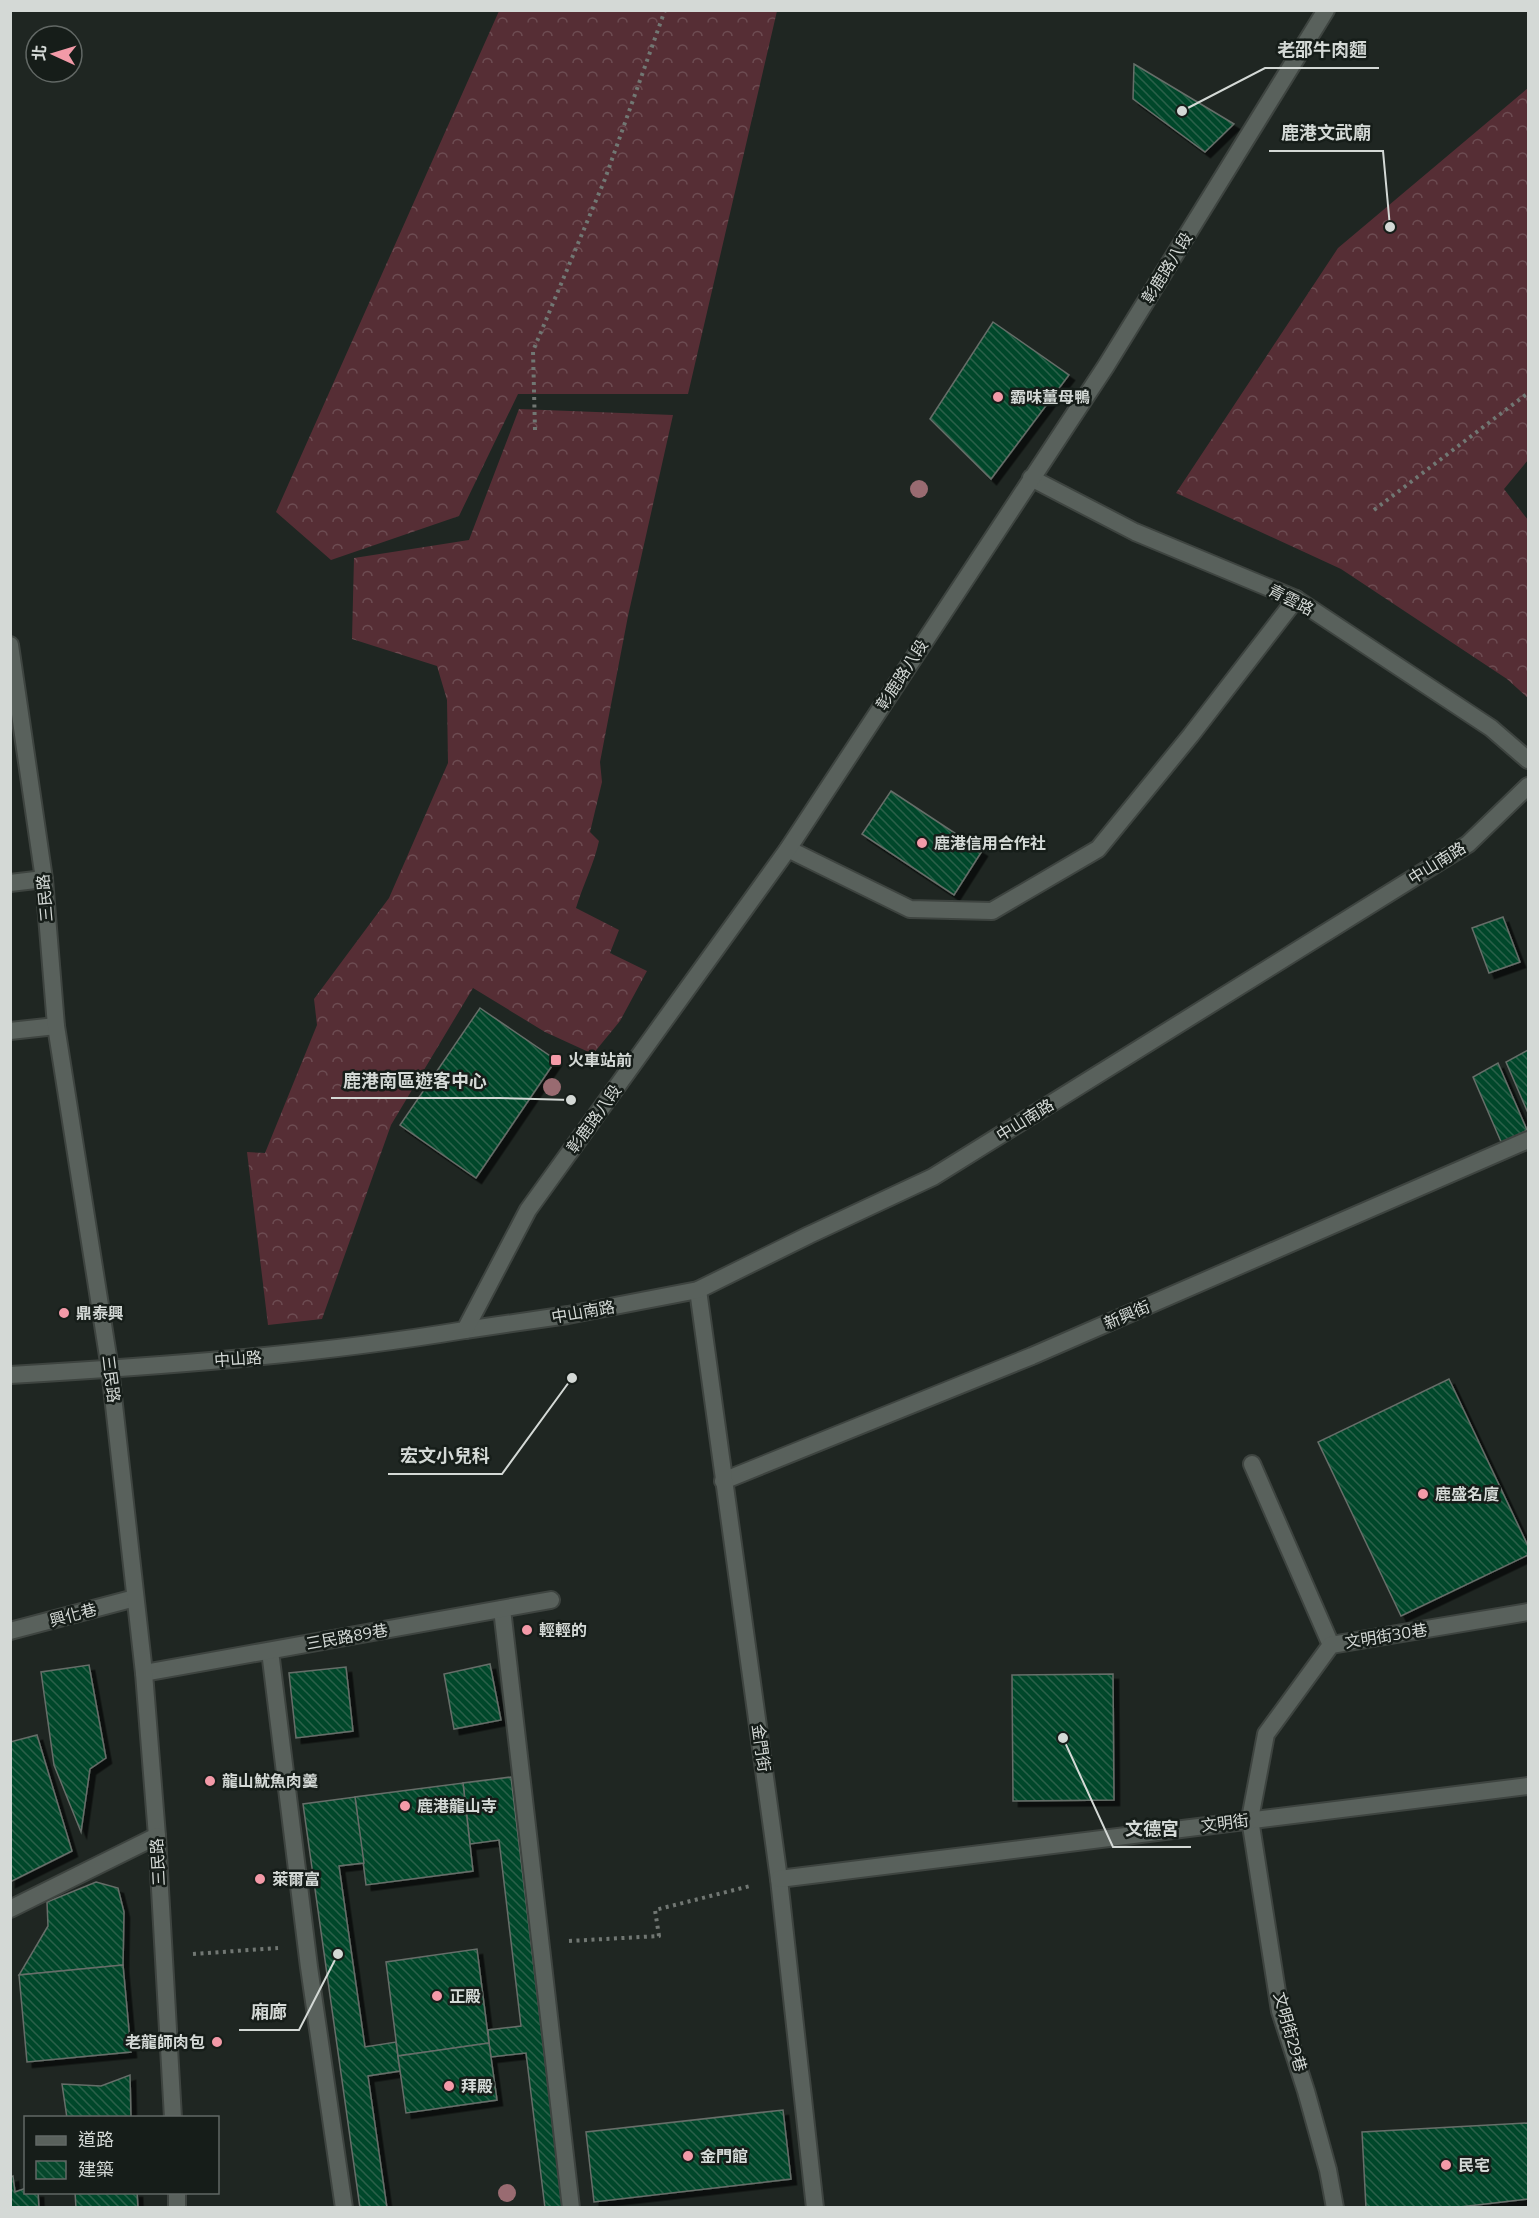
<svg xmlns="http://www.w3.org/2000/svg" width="1539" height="2218" viewBox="0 0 1539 2218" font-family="Bitter,'Noto Sans TC',serif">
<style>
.forest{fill:url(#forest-crowns)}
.building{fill:url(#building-back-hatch);stroke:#666e69;stroke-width:1.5;filter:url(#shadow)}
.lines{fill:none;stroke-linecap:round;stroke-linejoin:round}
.service-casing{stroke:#3e4440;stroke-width:20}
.pedestrian-casing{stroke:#3e4440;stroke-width:20}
.minor-casing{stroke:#3e4440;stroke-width:20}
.tertiary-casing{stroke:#3e4440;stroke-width:20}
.path{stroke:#717773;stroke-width:4;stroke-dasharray:3 4.5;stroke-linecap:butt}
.service{stroke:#59615c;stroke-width:16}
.pedestrian{stroke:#59615c;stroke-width:16}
.minor{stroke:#59615c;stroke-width:16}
.tertiary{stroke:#59615c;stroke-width:16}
.tree{fill:#996b71}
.poi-dot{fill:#f39aa8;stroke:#161d19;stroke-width:2}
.labels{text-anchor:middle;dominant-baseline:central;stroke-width:5;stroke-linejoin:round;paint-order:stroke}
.street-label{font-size:16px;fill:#d4d9d6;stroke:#161d19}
.poi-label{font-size:16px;font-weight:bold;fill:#d4d9d6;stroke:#161d19;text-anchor:start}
.leader{fill:none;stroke:#d4d9d6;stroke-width:2}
.callout-dot{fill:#d4d9d6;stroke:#161d19;stroke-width:2}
.callout-label{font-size:18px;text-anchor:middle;font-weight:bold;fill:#d4d9d6;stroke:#161d19;stroke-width:5;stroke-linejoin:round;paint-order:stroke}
</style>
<defs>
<pattern id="forest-crowns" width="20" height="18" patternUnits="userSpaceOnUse" patternTransform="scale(1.5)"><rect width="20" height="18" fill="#562e35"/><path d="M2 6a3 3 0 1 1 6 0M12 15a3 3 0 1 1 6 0" fill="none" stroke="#6d4c52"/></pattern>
<pattern id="building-back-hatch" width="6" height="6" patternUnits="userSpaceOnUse" patternTransform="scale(1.5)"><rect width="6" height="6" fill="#05472b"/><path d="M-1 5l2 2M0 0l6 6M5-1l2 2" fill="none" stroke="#296149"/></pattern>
<filter id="shadow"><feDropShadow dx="5.5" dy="5.5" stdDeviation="0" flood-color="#0009"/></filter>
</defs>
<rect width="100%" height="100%" fill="#1f2622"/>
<!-- forest -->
<g class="forest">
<path d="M499,11H777L688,394H518L459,516L331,560L276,512Z"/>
<path d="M1528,88V460L1504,489L1528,520V698L1507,679L1341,569L1176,493L1338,248Z"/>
<path d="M519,409L673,415L628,616L600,762L602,782L590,832L599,841C594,864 583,885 576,908L619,930L610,953L647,971L620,1021L593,1054L545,1032L473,988L391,1125L322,1319L268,1325L247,1152L265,1153L317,1025L314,999L389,898L448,763L447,700L437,666L352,639L354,558L469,540Z"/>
</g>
<!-- building -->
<g class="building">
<path d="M1134,64L1234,124L1205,152L1133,99Z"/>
<path d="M993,322L1069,375L991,479L930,419Z"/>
<path d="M891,791L982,851L954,895L862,834Z"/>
<path d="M1503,917L1520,962L1489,973L1472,928Z"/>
<path d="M480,1008L556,1060L476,1178L400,1125Z"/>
<path d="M1528,1050V1113L1506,1062Z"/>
<path d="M1498,1063L1527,1130L1502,1144L1473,1077Z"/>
<path d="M1449,1379L1528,1546V1555L1401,1616L1318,1442Z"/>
<path d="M490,1664L501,1720L454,1729L444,1674Z"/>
<path d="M89,1665L106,1758L90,1769L81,1832L54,1765L41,1672Z"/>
<path d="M346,1667L353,1731L296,1738L289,1673Z"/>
<path d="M1113,1674L1114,1800L1013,1801L1012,1675Z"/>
<path d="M37,1735L72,1851L10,1882V1742Z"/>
<path d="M511,1777L563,2208H545L526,2053L491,2057L489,2043L488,2030L521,2026L499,1840L470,1844L463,1783Z"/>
<path d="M463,1783L473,1871L366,1885L355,1797Z"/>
<path d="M355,1797L364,1863L339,1866L365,2047L396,2042L400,2071L368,2076L387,2208H360L303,1804Z"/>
<path d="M96,1882L118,1888L124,1912L123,1965L19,1975L48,1926L47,1902Z"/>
<path d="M477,1949L489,2043L398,2056L386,1962Z"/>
<path d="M123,1965L131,2052L27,2062L19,1975Z"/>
<path d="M489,2043L497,2100L406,2113L398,2056Z"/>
<path d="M130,2075L131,2118H67L62,2084L101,2086Z"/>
<path d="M783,2110L791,2179L594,2202L586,2132Z"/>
<path d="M1528,2123V2199L1451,2208H1366L1362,2132Z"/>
<path d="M13,2176L15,2192L26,2188V2192H38L39,2208H10V2177Z"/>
<path d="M75,2192H137L138,2208H76Z"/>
</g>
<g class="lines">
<!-- service casing -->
<g class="service-casing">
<g id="service">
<path d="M788,849L910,909L992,911L1098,849L1191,735L1296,599"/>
<path d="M10,1031L56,1026"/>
<path d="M1252,1464L1331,1645"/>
<path d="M723,1481L1032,1356L1528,1140"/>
<path d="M502,1609L571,2208"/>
<path d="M270,1651L309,1967L344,2208"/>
<path d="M144,1673L551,1600"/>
<path d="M1335,2208L1328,2170L1306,2091L1280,2011L1250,1819L1266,1734L1331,1645L1528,1612"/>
</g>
</g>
<!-- pedestrian casing -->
<g class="pedestrian-casing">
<path id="pedestrian" d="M10,1631L135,1598"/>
</g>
<!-- minor casing -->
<g class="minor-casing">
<g id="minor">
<path d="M1031,478L1135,532L1296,599L1491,728L1528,760"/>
<path d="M10,645L44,879L56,1026L110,1369L144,1673L157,1836L173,2118"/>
<path d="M10,883L44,879"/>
<path d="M698,1290L779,1879L815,2208"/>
<path d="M465,1330L568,1315L698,1290L809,1235L933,1177L1468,844L1528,786"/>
<path d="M779,1879L1528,1786"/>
<path d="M10,1909L157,1836"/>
<path d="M177,2192V2208"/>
</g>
</g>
<!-- tertiary casing -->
<g class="tertiary-casing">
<path id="tertiary" d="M10,1375C163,1366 314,1355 465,1330L528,1210L788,849L1106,366L1326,10"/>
</g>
<!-- path -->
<g class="path">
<path d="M535,430L533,351L605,179L665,10"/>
<path d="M1374,510L1528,393"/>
<path d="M569,1941L659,1936L655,1910L750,1886"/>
<path d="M193,1954L278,1948"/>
</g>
<!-- service -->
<use href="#service" class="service"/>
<!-- pedestrian -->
<use href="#pedestrian" class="pedestrian"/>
<!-- minor -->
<use href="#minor" class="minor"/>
<!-- tertiary -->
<use href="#tertiary" class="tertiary"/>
</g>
<!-- trees -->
<g class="tree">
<circle cx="919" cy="489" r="9"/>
<circle cx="552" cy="1087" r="9"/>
<circle cx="507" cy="2193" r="9"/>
</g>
<!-- markers -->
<g class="poi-dot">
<circle cx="998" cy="397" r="6"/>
<circle cx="922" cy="843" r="6"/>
<rect x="550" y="1054" width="12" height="12" rx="3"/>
<circle cx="64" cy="1313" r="6"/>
<circle cx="1423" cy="1494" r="6"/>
<circle cx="527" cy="1630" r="6"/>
<circle cx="210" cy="1781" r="6"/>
<circle cx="405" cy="1806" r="6"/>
<circle cx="260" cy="1879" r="6"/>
<circle cx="437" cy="1996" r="6"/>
<circle cx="217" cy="2042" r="6"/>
<circle cx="449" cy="2086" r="6"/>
<circle cx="688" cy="2156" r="6"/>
<circle cx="1446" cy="2165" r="6"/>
</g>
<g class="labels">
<!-- street labels -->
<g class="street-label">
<text transform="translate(1167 268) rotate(-58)">彰鹿路八段</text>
<text transform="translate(1291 600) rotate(27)">青雲路</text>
<text transform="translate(902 675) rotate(-57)">彰鹿路八段</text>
<text transform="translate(1437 863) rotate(-32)">中山南路</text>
<text transform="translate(45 898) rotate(-95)">三民路</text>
<text transform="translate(594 1119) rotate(-54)">彰鹿路八段</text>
<text transform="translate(1025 1120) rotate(-32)">中山南路</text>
<text transform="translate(583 1312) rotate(-10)">中山南路</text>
<text transform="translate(1127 1315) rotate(-23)">新興街</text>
<text transform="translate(238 1359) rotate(-4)">中山路</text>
<text transform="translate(111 1379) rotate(83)">三民路</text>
<text transform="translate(73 1615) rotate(-15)">興化巷</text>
<text transform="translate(1386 1636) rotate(-9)">文明街30巷</text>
<text transform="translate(347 1637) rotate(-10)">三民路89巷</text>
<text transform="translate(761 1748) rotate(82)">金門街</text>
<text transform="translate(1225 1823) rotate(-7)">文明街</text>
<text transform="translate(158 1862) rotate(-93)">三民路</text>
<text transform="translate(1290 2032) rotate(74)">文明街29巷</text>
</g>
<!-- poi labels -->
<g class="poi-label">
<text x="1010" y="397">霸味薑母鴨</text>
<text x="934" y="843">鹿港信用合作社</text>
<text x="568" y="1060">火車站前</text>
<text x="76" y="1313">鼎泰興</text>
<text x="1435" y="1494">鹿盛名廈</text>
<text x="539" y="1630">輕輕的</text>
<text x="222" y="1781">龍山魷魚肉羹</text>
<text x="417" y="1806">鹿港龍山寺</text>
<text x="272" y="1879">萊爾富</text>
<text x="449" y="1996">正殿</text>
<text x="205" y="2042" text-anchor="end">老龍師肉包</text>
<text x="461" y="2086">拜殿</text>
<text x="700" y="2156">金門館</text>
<text x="1458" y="2165">民宅</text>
</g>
</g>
<!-- callouts -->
<path class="leader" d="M1182 111L1265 68H1379M1390 227L1383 151H1269M571 1100L499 1098H331M572 1378L502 1474H388M1063 1738L1113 1847H1191M338 1954L299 2030H239"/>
<g class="callout-dot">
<circle cx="1182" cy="111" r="6"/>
<circle cx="1390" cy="227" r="6"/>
<circle cx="571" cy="1100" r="6"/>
<circle cx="572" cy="1378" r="6"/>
<circle cx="1063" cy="1738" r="6"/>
<circle cx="338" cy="1954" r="6"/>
</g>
<g class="callout-label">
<text x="1322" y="56">老邵牛肉麵</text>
<text x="1326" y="139">鹿港文武廟</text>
<text x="415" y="1087">鹿港南區遊客中心</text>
<text x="445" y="1462">宏文小兒科</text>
<text x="1152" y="1835">文德宮</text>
<text x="269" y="2018">廂廊</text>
</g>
<!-- border -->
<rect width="1539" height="2218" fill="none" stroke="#d4d9d6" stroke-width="24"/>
<!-- legend -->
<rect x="24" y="2116" width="195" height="78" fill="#161d19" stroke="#626865" stroke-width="1.5"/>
<rect x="36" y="2136" width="30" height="9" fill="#59615c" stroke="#626865" stroke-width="1.5"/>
<text x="78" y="2146" font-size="18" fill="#d4d9d6">道路</text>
<rect x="36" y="2161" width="30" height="18" fill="url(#building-back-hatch)" stroke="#626865" stroke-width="1.5"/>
<text x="78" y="2176" font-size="18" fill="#d4d9d6">建築</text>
<!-- north arrow -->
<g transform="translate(54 54) rotate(274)"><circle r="28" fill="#161d19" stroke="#626865" stroke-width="1.5"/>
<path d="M0-4.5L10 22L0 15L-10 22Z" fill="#f39aa8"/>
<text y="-9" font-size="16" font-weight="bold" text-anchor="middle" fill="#d4d9d6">北</text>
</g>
</svg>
